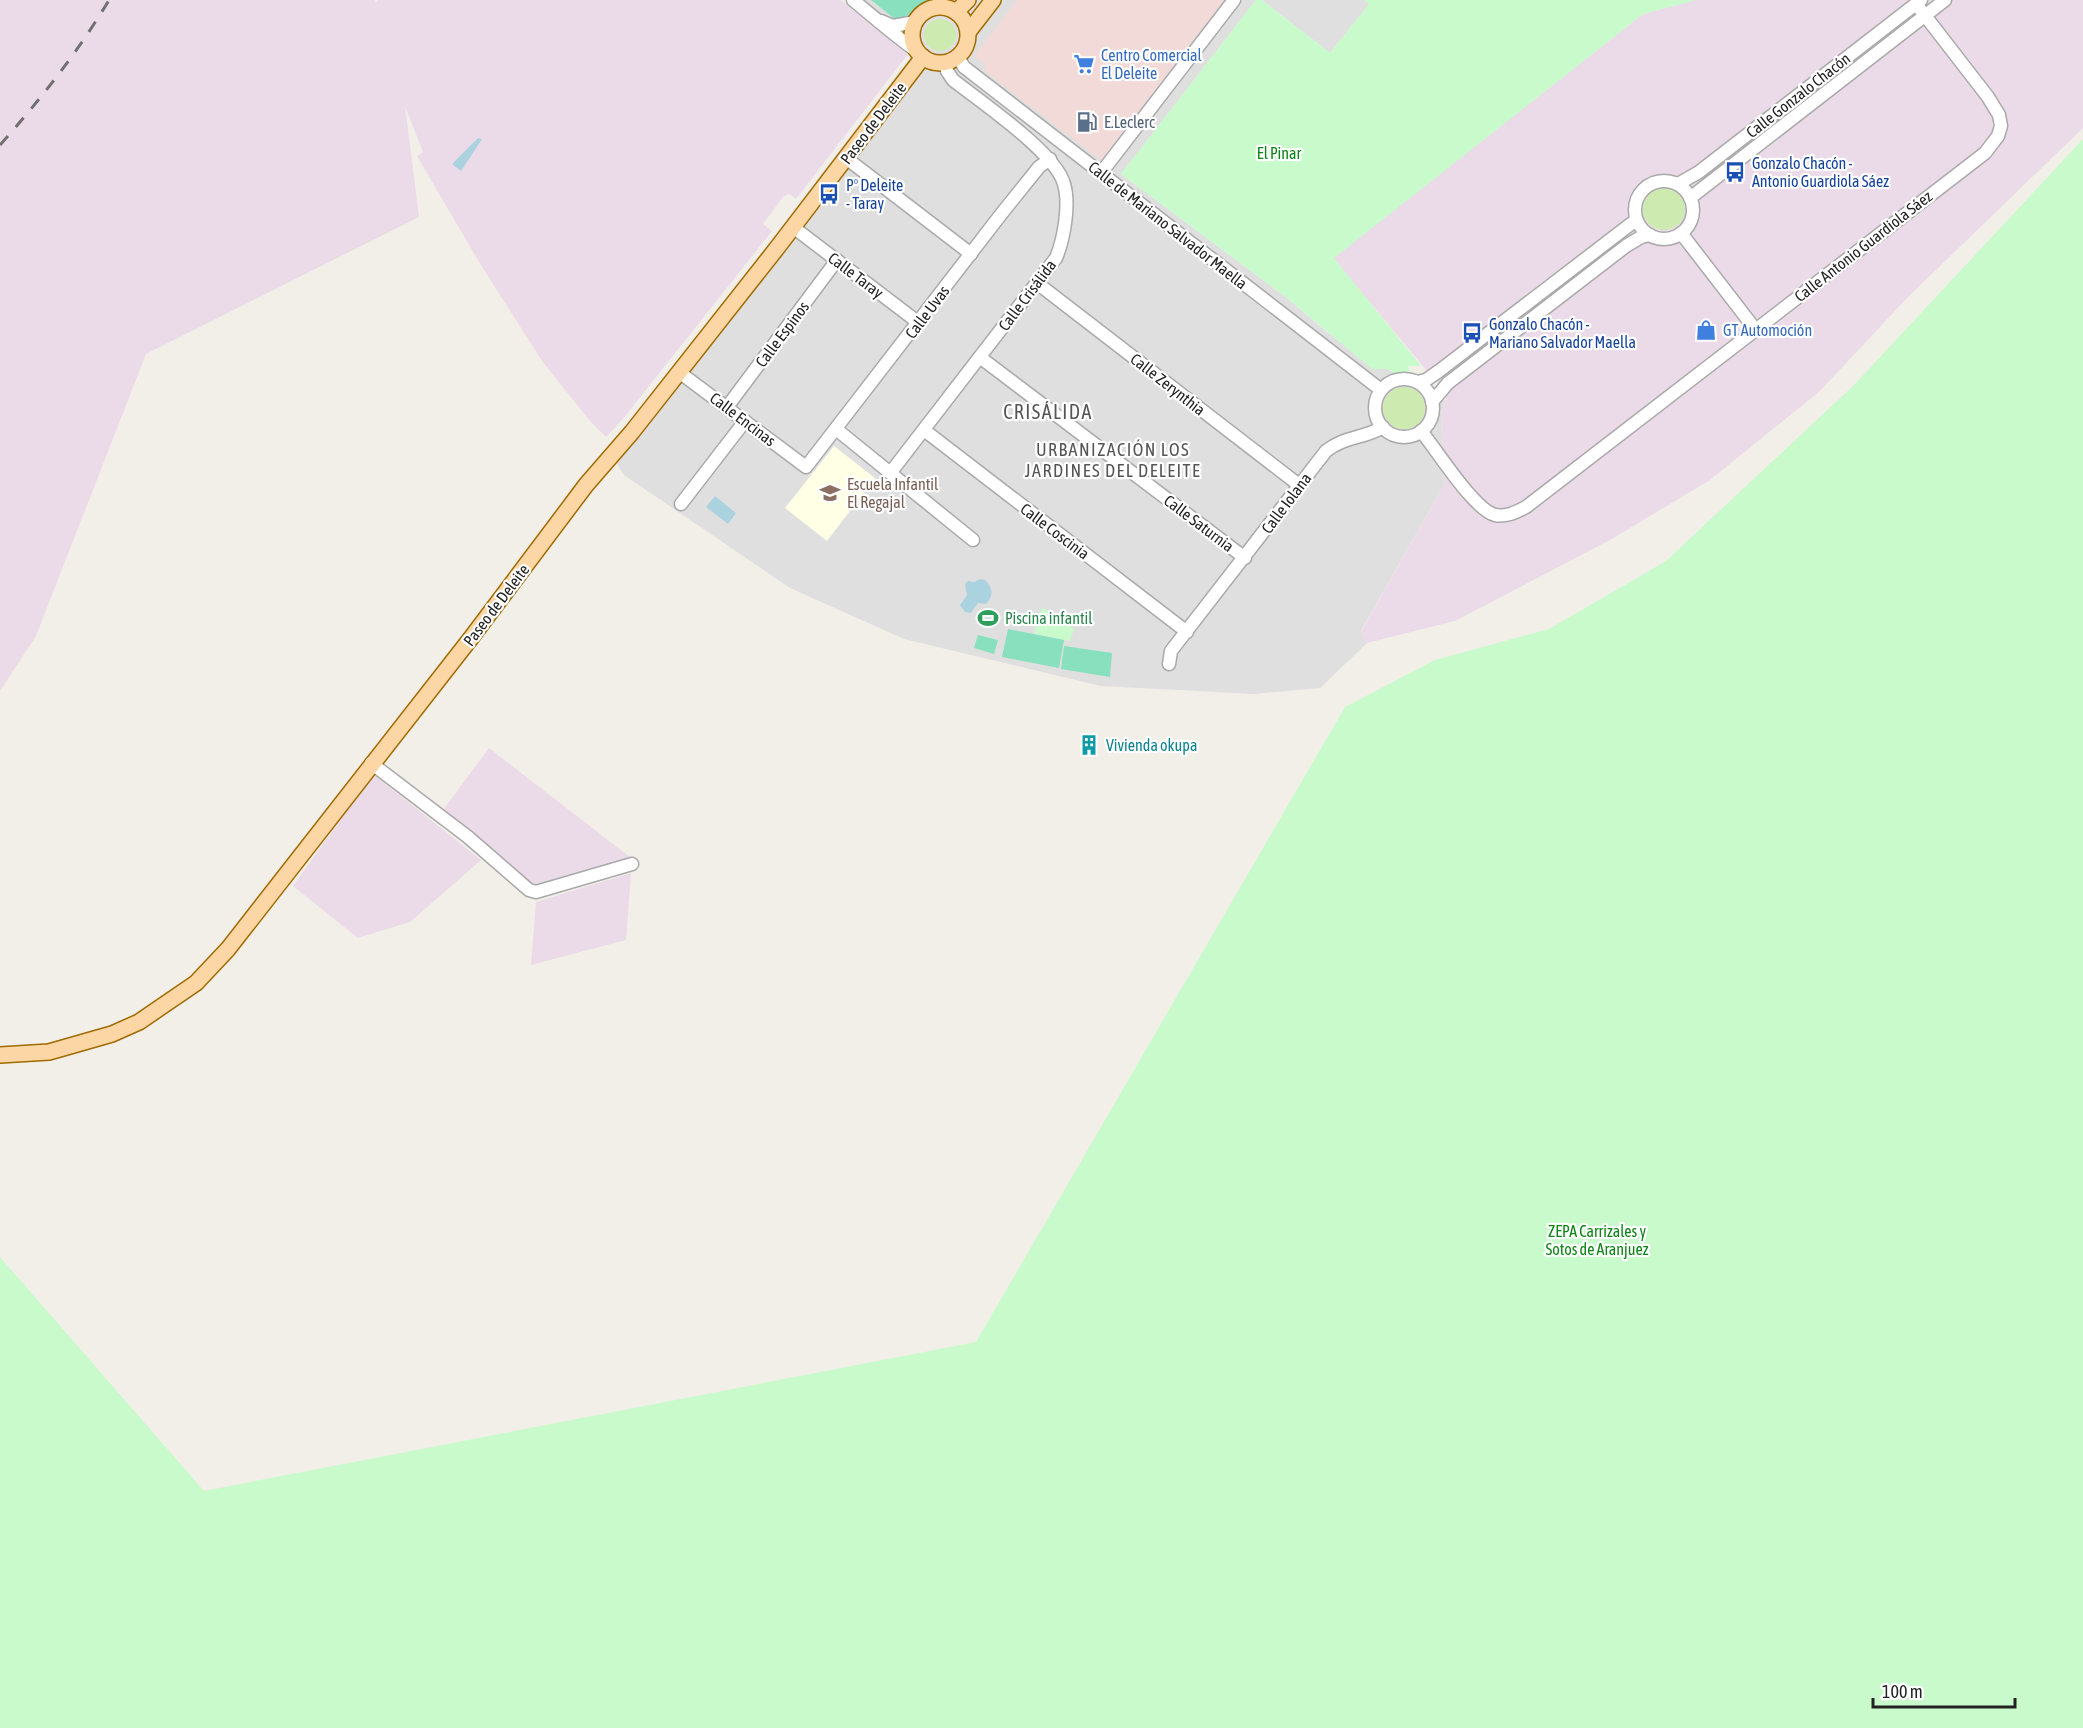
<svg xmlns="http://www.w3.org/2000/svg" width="2083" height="1728" viewBox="0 0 2083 1728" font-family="'Asap Condensed',sans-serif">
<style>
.residential{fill:#e0dfdf}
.commercial{fill:#f2dad9}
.industrial{fill:#ebdbe8}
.education{fill:#ffffe5}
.grass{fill:#cdebb0}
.park{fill:#c8facc}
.pitch{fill:#88e0be}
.water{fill:#aad3df}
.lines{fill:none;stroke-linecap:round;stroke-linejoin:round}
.minor-casing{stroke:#a9a9a9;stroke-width:15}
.major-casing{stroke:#a06b00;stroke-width:18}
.minor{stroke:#fff;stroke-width:12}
.major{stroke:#fcd6a4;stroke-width:15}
.rail{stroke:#707070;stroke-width:3;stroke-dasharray:12 12;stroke-linecap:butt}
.labels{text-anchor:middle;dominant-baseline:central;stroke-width:4.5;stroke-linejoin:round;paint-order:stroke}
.shop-label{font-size:16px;fill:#366cbe;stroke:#fff;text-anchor:start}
.street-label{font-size:16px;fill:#222;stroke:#fff}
.service-label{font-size:16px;fill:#4e5e75;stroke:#fff;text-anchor:start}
.park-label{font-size:16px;fill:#0c8416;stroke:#fff}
.transit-label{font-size:16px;fill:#164399;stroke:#fff;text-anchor:start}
.education-label{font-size:16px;fill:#785e54;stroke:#fff;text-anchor:start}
.leisure-label{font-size:16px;fill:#27864d;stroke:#fff;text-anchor:start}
.culture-label{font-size:16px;fill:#0d838f;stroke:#fff;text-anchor:start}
.neighbourhood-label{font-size:18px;letter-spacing:1.5px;fill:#555;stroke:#fff}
.quarter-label{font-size:20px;letter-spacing:1.5px;fill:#555;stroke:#fff}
</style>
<rect width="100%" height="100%" fill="#f2efe9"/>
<!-- residential -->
<g class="residential">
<path d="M846,0H1256L1121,174L1287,298L1328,333L1394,367L1445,401L1441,415L1444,485L1361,631L1367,643L1320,688L1254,694L1101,686L904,639L790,588L624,475L610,452L913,54Z"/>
<path d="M1262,0H1364L1369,4L1330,53Z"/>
</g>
<!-- commercial -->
<path class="commercial" d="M1017,0H1224L1101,160L983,70L986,65L974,56Z"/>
<!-- industrial -->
<g class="industrial">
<path d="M0,0H375L376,3L378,0H841L908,54L796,199L789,194L783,197L763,224L772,231L622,420L606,437L589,420L542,361L479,262L417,156L423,152L405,106L419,217L146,354L36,636L0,691Z"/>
<path d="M1696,0H2083V128L1908,297L1820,391L1710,480L1610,540L1455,621L1367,643L1361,632L1444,485L1441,415L1447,395L1333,258L1643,14Z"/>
<path d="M489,748L631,858L539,884H533L443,810Z"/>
<path d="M373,774L481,860L410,922L358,938L293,886Z"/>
<path d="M631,873L626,940L531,965L536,902Z"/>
</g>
<!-- education -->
<path class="education" d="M834,446L875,478L827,541L785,508Z"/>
<!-- grass -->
<g class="grass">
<circle cx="940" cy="35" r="16"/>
<circle cx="1664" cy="209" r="21"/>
<circle cx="1404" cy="408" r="21"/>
</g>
<!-- park -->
<g class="park">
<path d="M1256,0H1262L1330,53L1369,4L1364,0H1696L1643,14L1334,258L1421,366H1408L1413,381L1386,369H1372L1287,298L1121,174Z"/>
<path d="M2083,139V1728H0V1257L204,1491L976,1342L1345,707L1435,660L1549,629L1666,561L1854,385Z"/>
<path d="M1042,607L1074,629L1070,641L1034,634Z"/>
</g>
<!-- pitch -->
<g class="pitch">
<path d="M871,0H933C919,5 910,18 895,19Z"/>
<path d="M1008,629L1064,640L1059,668L1002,657Z"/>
<path d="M978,635L998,640L994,654L974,648Z"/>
<path d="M1064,646L1112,653L1110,677L1061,669Z"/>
</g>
<!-- water -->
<g class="water">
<path d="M478,138L482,139L461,171L453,165V163Z"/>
<path d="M715,496L736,513L728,524L706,507Z"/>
<path d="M980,579L985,580C993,588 994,596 986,604L978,603L971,613L965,612L960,605L967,595L965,584L968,581L974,582Z"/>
</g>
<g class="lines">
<!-- minor casing -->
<g class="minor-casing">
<g id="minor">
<path d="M853,0C875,18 895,36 918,52"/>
<path d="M881,21L893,26L915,22"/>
<path d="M958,57L964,67L1381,390"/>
<path d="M846,158L971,254"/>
<path d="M1101,173L1234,0"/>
<circle cx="1664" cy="210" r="29"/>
<path d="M1678,184L1699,172L1921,0"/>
<path d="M1690,198L1945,0"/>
<path d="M793,227L919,323"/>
<path d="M1681,233L1755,329"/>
<path d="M1037,283L1299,485"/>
<path d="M981,358L1245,558"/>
<path d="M679,372L806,467L1002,213L1039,167L1050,159"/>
<circle cx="1404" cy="408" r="29"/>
<path d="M1417,382L1426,380L1439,371L1636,220"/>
<path d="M1432,402L1448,383L1626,246L1641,237L1650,235"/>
<path d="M727,407L837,260"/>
<path d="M836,429L973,540"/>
<path d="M924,430L1187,632"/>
<path d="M1421,431C1436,449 1474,510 1495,515C1507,517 1516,512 1526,507L1985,153L1998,136L2001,126L1999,115L1988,97L1916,4"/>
<path d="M891,472L1056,258C1064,239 1070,204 1064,184C1056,153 981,102 953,80L947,71L946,63"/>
<path d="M681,504L745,421"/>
<path d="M1169,664L1171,651L1326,451C1345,436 1363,439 1383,427"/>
<path d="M371,763L468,837L529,890L536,892L632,864"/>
</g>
</g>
<!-- major casing -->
<g class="major-casing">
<g id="major">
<circle cx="940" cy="35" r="28"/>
<path d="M956,12L968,0"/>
<path d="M969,31L993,0"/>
<path d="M0,1055L49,1052L112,1034L139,1022L196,983L228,949L471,638L586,485L632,432L777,248L923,57"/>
</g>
</g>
<!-- minor -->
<use href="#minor" class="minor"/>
<!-- major -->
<use href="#major" class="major"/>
<!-- rail -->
<path class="rail" d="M0,145C40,100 78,52 109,0"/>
</g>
<!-- icons -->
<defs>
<g id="supermarket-bare" transform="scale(1.62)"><path d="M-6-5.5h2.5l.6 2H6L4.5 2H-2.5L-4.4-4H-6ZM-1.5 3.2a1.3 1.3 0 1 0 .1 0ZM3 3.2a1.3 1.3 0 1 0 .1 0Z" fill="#3f7fe0" stroke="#fff" stroke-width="2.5" paint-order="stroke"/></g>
<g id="fuel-bare" transform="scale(1.62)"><path d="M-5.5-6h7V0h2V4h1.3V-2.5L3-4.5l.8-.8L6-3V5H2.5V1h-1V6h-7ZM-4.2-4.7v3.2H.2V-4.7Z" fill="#5c6f8a" stroke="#fff" stroke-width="2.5" paint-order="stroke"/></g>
<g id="bus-bare" transform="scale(1.62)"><path d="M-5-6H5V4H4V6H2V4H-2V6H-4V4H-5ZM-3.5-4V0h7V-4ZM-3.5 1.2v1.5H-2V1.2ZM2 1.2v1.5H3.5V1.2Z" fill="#1a4fb4" stroke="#fff" stroke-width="2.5" paint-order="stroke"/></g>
<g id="shop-bare" transform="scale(1.62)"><path d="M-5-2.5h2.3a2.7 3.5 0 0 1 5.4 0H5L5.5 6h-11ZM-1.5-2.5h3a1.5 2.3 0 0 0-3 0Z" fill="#3f7fe0" stroke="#fff" stroke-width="2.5" paint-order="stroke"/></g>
<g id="school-bare" transform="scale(1.62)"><path d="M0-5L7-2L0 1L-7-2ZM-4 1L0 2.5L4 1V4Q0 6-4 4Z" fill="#8d6e63" stroke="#fff" stroke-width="2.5" paint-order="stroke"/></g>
<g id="stadium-bare" transform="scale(1.62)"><path d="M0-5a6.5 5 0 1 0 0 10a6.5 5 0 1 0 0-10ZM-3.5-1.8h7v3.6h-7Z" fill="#2e9e5b" stroke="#fff" stroke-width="2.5" paint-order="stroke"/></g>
<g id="building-bare" transform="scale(1.62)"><path d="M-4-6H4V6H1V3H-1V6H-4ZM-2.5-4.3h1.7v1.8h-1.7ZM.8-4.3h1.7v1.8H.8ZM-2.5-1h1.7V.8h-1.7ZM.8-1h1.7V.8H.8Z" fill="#0f9aa8" stroke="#fff" stroke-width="2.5" paint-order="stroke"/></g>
</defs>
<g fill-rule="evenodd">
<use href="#supermarket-bare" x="1084" y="64"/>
<use href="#fuel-bare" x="1087" y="122"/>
<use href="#bus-bare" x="1735" y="172"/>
<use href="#bus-bare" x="829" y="194"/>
<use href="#shop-bare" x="1706" y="330"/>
<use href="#bus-bare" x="1472" y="333"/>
<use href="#school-bare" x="830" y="493"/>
<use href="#stadium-bare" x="988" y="618"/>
<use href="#building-bare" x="1089" y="745"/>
</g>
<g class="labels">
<!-- shop labels -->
<g class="shop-label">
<text x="1101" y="55">Centro Comercial<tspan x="1101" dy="18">El Deleite</tspan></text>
<text x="1723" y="330">GT Automoción</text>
</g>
<!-- street labels -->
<g class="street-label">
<text transform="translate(1798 95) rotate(-38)">Calle Gonzalo Chacón</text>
<text transform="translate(873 123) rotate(-53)">Paseo de Deleite</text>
<text transform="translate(1168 225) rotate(38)">Calle de Mariano Salvador Maella</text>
<text transform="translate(1863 246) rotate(-38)">Calle Antonio Guardiola Sáez</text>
<text transform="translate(856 275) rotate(37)">Calle Taray</text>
<text transform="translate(1027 295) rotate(-53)">Calle Crisálida</text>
<text transform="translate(927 312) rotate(-53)">Calle Uvas</text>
<text transform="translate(782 334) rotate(-53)">Calle Espinos</text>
<text transform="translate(1168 384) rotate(38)">Calle Zerynthia</text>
<text transform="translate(743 419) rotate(37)">Calle Encinas</text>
<text transform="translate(1286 503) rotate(-53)">Calle Iolana</text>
<text transform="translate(1199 523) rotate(37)">Calle Saturnia</text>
<text transform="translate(1055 531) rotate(37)">Calle Coscinia</text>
<text transform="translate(496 605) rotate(-53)">Paseo de Deleite</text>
</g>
<!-- service labels -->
<g class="service-label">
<text x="1104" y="122">E.Leclerc</text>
</g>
<!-- park labels -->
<g class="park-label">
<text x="1279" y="153">El Pinar</text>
<text x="1597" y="1231">ZEPA Carrizales y<tspan x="1597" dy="18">Sotos de Aranjuez</tspan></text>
</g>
<!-- transit labels -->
<g class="transit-label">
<text x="1752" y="163">Gonzalo Chacón -<tspan x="1752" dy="18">Antonio Guardiola Sáez</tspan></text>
<text x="846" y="185">Pº Deleite<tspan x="846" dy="18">- Taray</tspan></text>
<text x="1489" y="324">Gonzalo Chacón -<tspan x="1489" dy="18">Mariano Salvador Maella</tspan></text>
</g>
<!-- education labels -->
<g class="education-label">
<text x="847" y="484">Escuela Infantil<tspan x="847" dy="18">El Regajal</tspan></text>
</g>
<!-- leisure labels -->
<g class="leisure-label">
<text x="1005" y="618">Piscina infantil</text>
</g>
<!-- culture labels -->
<g class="culture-label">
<text x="1106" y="745">Vivienda okupa</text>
</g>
<!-- neighbourhood labels -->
<g class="neighbourhood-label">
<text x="1113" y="449">URBANIZACIÓN LOS<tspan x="1113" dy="21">JARDINES DEL DELEITE</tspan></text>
</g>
<!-- quarter labels -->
<g class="quarter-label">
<text x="1048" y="411">CRISÁLIDA</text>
</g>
</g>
<!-- scale -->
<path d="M1873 1698v9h142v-9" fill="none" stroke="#222222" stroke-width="3"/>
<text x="1882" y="1698" font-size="18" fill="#222222" stroke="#ffffff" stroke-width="4.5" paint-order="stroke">100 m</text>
</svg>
